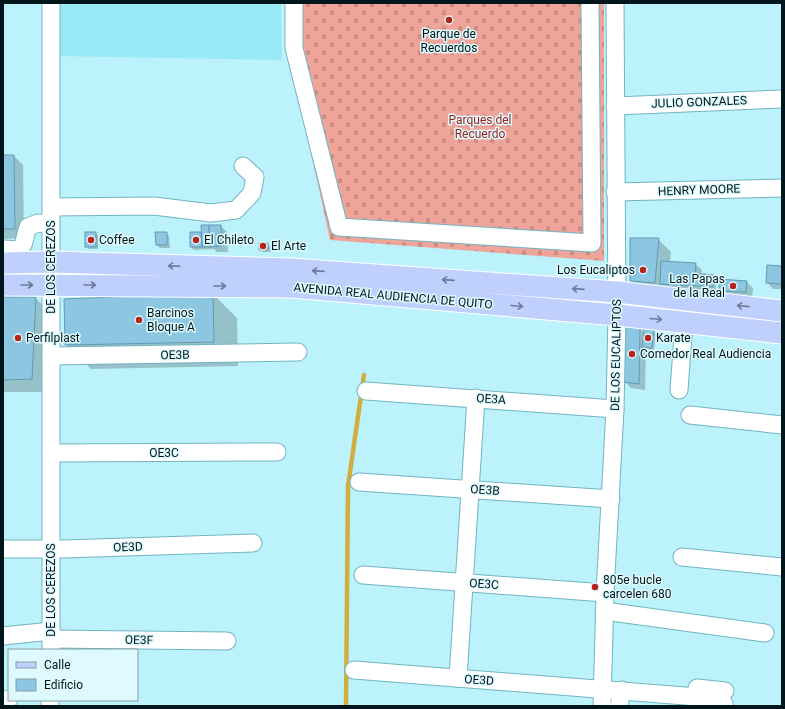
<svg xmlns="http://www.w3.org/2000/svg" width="785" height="709" viewBox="0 0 785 709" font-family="Roboto,sans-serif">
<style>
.built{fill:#99e9f6}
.cemetery{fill:url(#cemetery-stones)}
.shadow{fill:#0003}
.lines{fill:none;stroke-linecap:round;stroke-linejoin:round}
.stream{stroke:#d4ad42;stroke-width:4.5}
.building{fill:#8dc6e1;stroke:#629ab4}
.minor-casing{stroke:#71b5c0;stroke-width:19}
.major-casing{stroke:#fff;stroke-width:23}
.minor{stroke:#fff;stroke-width:17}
.major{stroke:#c0d0fd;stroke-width:21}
.oneway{stroke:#6a7c97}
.poi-dot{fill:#b3241b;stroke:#dffafe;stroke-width:1.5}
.labels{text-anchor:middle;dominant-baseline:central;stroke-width:3;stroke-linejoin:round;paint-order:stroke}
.poi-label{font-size:12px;fill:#00161a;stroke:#dffafe;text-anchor:start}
.street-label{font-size:12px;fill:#00161a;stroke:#dffafe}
.park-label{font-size:12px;fill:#9b1f18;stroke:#dffafe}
</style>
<defs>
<pattern id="cemetery-stones" width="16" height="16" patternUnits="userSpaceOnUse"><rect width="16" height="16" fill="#efa499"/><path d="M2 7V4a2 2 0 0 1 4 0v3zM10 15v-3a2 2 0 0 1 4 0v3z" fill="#cb8c83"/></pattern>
</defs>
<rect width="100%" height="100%" fill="#bcf2fb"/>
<!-- built -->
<path class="built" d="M59,3H281L282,60L58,56Z"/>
<!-- cemetery -->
<path class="cemetery" d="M287,3H604V261L330,240L288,47Z"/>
<!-- shadow -->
<g class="shadow">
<path d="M3,156H14L23,165L24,238L3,239Z"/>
<path d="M202,226H221L227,232L228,252H217L214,249L194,250L191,247V233H202Z"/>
<path d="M96,233L98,236V249H89L86,246Z"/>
<path d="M156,233H166L169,236L170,248H160L157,245Z"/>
<path d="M658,239L671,252L670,262L695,264L702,270L701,275L713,276L716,278V290L700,289V292L644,293L631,280Z"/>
<path d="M267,244L270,246L271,252H263L260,250Z"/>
<path d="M782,267V289H773L767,282Z"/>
<path d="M746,282L753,288L752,298L726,297L720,290Z"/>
<path d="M213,294L237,318L238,366L91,369L66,344Z"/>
<path d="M3,298H35L48,310L44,392H3Z"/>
<path d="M640,328L645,333L654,331L656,334L654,350L646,349L645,390L631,388L625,382Z"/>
</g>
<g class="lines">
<!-- stream -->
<path class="stream" d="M346,706L348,486L364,375"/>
</g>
<!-- building -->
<g class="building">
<path d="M3,155H14L15,229H3Z"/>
<path d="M201,225H209L210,247H202Z"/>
<path d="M209,225H221L222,246L210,247Z"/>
<rect x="85" y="232" width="11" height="15"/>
<path d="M155,232H167V245H156Z"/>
<path d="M190,232H201L202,247H190Z"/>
<path d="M630,238H659L655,283L630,281Z"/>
<path d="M259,243H268V249L259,250Z"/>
<path d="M661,261L696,263L694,286L660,284Z"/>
<path d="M767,265L782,266V284L766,283Z"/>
<path d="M695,274H704L703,286H694Z"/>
<path d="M704,274L714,275L713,287L703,286Z"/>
<path d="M719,279L747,281L746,292L719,291Z"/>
<path d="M213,293L214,342L65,345L64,299Z"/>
<path d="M3,297H36L32,379L3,380Z"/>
<path d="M626,324L640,327L639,384L624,382Z"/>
<path d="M644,329L654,330L652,348L642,347Z"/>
</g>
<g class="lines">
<!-- minor casing -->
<g class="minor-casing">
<g id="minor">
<path d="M51,3V650"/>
<path d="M294,3V48L339,227L592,243L590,3"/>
<path d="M615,106L782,99"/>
<path d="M615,192L782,188"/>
<path d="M51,207L154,206L211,213L236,210L252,193L255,177L243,166"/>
<path d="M3,249L19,250C25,246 25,234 28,227L38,223L51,224"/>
<path d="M51,356L298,352"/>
<path d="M679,390L684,322"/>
<path d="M366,391L615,409"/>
<path d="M690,415L782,425"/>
<path d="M51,453L277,452"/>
<path d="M359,482L611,499"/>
<path d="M3,549H63L253,543"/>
<path d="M682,557L782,567"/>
<path d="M363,575L605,593"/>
<path d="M604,611L765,633"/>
<path d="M3,636L51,631"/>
<path d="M51,639L227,641"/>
<path d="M354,670L698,697L724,704V706"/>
<path d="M458,678L476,398"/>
<path d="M697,688L725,691"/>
<path d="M3,700L9,699"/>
<path d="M50,700V706"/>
<path d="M602,706L605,593L615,409L617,315L615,3"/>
<path d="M619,706L622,690"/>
</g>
</g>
<!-- major casing -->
<g class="major-casing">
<g id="major">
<path d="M3,263L51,262L291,269L617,292L782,311"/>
<path d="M3,285L292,287L617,315L782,333"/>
</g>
</g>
<!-- minor -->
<use href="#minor" class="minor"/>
<!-- major -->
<use href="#major" class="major"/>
</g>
<!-- one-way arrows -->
<defs><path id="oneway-shaft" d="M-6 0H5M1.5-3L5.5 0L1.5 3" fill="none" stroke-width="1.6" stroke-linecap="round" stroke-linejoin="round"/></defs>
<g class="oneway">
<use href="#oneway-shaft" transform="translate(174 266) rotate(-178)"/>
<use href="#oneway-shaft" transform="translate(318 271) rotate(-176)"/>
<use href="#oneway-shaft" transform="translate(448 280) rotate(-176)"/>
<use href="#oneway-shaft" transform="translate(27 285)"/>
<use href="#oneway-shaft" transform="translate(90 285)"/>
<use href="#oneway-shaft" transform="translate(220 286)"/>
<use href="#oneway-shaft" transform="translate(578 289) rotate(-176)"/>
<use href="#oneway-shaft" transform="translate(517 306) rotate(5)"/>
<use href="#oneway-shaft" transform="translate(743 306) rotate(-174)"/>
<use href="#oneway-shaft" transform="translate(656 319) rotate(5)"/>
</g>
<!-- markers -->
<g class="poi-dot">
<circle cx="449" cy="20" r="4"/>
<circle cx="91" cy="240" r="4"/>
<circle cx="196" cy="240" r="4"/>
<circle cx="263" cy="246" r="4"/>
<circle cx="643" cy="270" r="4"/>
<circle cx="733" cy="286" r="4"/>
<circle cx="139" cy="320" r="4"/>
<circle cx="18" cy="338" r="4"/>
<circle cx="648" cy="338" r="4"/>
<circle cx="632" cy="354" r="4"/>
<circle cx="595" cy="587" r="4"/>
</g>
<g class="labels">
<!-- poi labels -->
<g class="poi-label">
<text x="449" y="34" text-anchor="middle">Parque de<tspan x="449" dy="14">Recuerdos</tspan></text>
<text x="99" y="240">Coffee</text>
<text x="204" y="240">El Chileto</text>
<text x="271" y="246">El Arte</text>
<text x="635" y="270" text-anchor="end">Los Eucaliptos</text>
<text x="725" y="279" text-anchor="end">Las Papas<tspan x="725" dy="14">de la Real</tspan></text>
<text x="147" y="313">Barcinos<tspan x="147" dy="14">Bloque A</tspan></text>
<text x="26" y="338">Perfilplast</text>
<text x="656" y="338">Karate</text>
<text x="640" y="354">Comedor Real Audiencia</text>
<text x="603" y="580">805e bucle<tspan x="603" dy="14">carcelen 680</tspan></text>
</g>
<!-- street labels -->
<g class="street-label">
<text transform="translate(699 102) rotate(-2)">JULIO GONZALES</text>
<text transform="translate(699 190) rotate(-2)">HENRY MOORE</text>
<text transform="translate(51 267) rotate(-90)">DE LOS CEREZOS</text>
<text transform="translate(393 296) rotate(5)">AVENIDA REAL AUDIENCIA DE QUITO</text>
<text transform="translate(175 355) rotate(-1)">OE3B</text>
<text transform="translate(616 355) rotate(-89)">DE LOS EUCALIPTOS</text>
<text transform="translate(491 399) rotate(4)">OE3A</text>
<text x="164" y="453">OE3C</text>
<text transform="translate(485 490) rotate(4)">OE3B</text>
<text transform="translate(128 547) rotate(-2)">OE3D</text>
<text transform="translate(484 584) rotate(4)">OE3C</text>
<text transform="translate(51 590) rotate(-90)">DE LOS CEREZOS</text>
<text transform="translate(139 640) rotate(1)">OE3F</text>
<text transform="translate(479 680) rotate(4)">OE3D</text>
</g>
<!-- park labels -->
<g class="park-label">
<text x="480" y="120">Parques del<tspan x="480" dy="14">Recuerdo</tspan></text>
</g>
</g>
<!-- border -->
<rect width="785" height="709" fill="none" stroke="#00161a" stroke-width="8"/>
<!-- legend -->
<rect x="8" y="649" width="130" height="52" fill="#dffafe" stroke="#869fa3"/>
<rect x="16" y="662" width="20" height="6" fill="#c0d0fd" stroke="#869fa3"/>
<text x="44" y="669" font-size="12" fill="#00161a">Calle</text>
<rect x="16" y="679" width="20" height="12" fill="#8dc6e1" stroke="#869fa3"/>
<text x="44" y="689" font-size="12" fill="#00161a">Edificio</text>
</svg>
